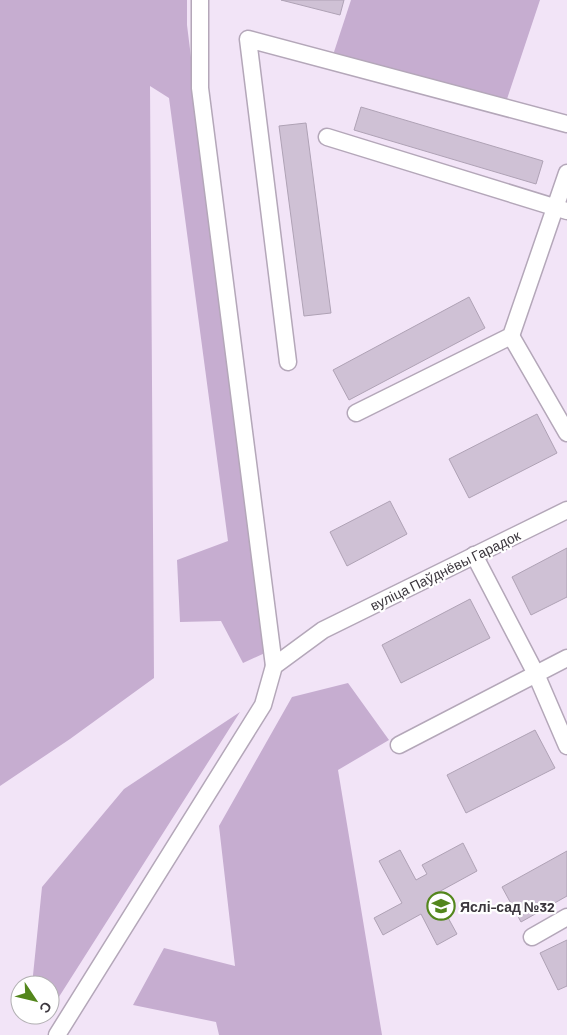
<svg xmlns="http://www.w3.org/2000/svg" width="567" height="1035" viewBox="0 0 567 1035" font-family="Barlow,sans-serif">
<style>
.green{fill:#c6add0}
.building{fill:#cfc1d5;stroke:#afa2b5}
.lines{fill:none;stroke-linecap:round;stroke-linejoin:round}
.minor-casing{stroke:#b4a7b9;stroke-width:19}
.minor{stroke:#fff;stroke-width:16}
.labels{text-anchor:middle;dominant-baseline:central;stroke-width:4.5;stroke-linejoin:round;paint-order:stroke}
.street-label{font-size:14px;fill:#3c373e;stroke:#fff}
.poi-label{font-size:14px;font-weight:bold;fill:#3c373e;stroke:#fff;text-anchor:start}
</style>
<rect width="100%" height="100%" fill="#f2e4f7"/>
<!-- green -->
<g class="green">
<path d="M0,0H187V25L265,653L243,663L221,621L180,622L177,560L228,541L169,98L150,86L154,678L70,739L0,786Z"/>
<path d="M351,0H540L505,105L333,55Z"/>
<path d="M348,683L389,740L338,770L382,1035H219L216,1022L133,1005L164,948L235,966L219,826L292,697Z"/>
<path d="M240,712L50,1011V985H32L42,887L124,789Z"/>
</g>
<!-- building -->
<g class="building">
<path d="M281,0H344L340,15Z"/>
<path d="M361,107L543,161L536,184L354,130Z"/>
<path d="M306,123L331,313L304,316L279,126Z"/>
<path d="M469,297L485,328L349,400L333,370Z"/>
<path d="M537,414L557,453L469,498L449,459Z"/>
<path d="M390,501L407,534L347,566L330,532Z"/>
<path d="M567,548V597L531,615L512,577Z"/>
<path d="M470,599L490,638L401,683L382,645Z"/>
<path d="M535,730L555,768L466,813L447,775Z"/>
<path d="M463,843L477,871L435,894L457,934L437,945L421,914L383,935L374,918L402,903L379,861L400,850L416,880L427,874L422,865Z"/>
<path d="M567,851V896L521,922L502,887Z"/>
<path d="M567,940V986L558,990L540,953Z"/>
</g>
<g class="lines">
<!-- minor casing -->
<g class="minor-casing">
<g id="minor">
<path d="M200,0V88L274,666"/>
<path d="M327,137L567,211"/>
<path d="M511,336L567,433"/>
<path d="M288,362L248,39L567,124"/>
<path d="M356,413L511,336L567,173"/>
<path d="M474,555L536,674L567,746"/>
<path d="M399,745L567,658"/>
<path d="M532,937L567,917"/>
<path d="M57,1035L263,705L274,666L323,630L567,510"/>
</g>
</g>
<!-- minor -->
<use href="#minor" class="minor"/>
</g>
<!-- icons -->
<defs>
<g id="school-ring" transform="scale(1.4375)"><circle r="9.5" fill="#fff" stroke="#53861c" stroke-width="1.5"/><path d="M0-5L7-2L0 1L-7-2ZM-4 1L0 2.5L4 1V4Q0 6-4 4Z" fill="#53861c"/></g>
</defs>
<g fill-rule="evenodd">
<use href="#school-ring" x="441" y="906"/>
</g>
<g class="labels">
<!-- street labels -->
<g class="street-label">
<text transform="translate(445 570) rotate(-26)">вуліца Паўднёвы Гарадок</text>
</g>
<!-- poi labels -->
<g class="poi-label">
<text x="460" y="906">Яслі-сад №32</text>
</g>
</g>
<!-- north arrow -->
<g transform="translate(35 1000) rotate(125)"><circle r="24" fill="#ffffff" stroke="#b1afb2"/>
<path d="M0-4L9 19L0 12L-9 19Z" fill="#53861c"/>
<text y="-8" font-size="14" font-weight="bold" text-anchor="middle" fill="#3c373e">С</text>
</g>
</svg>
